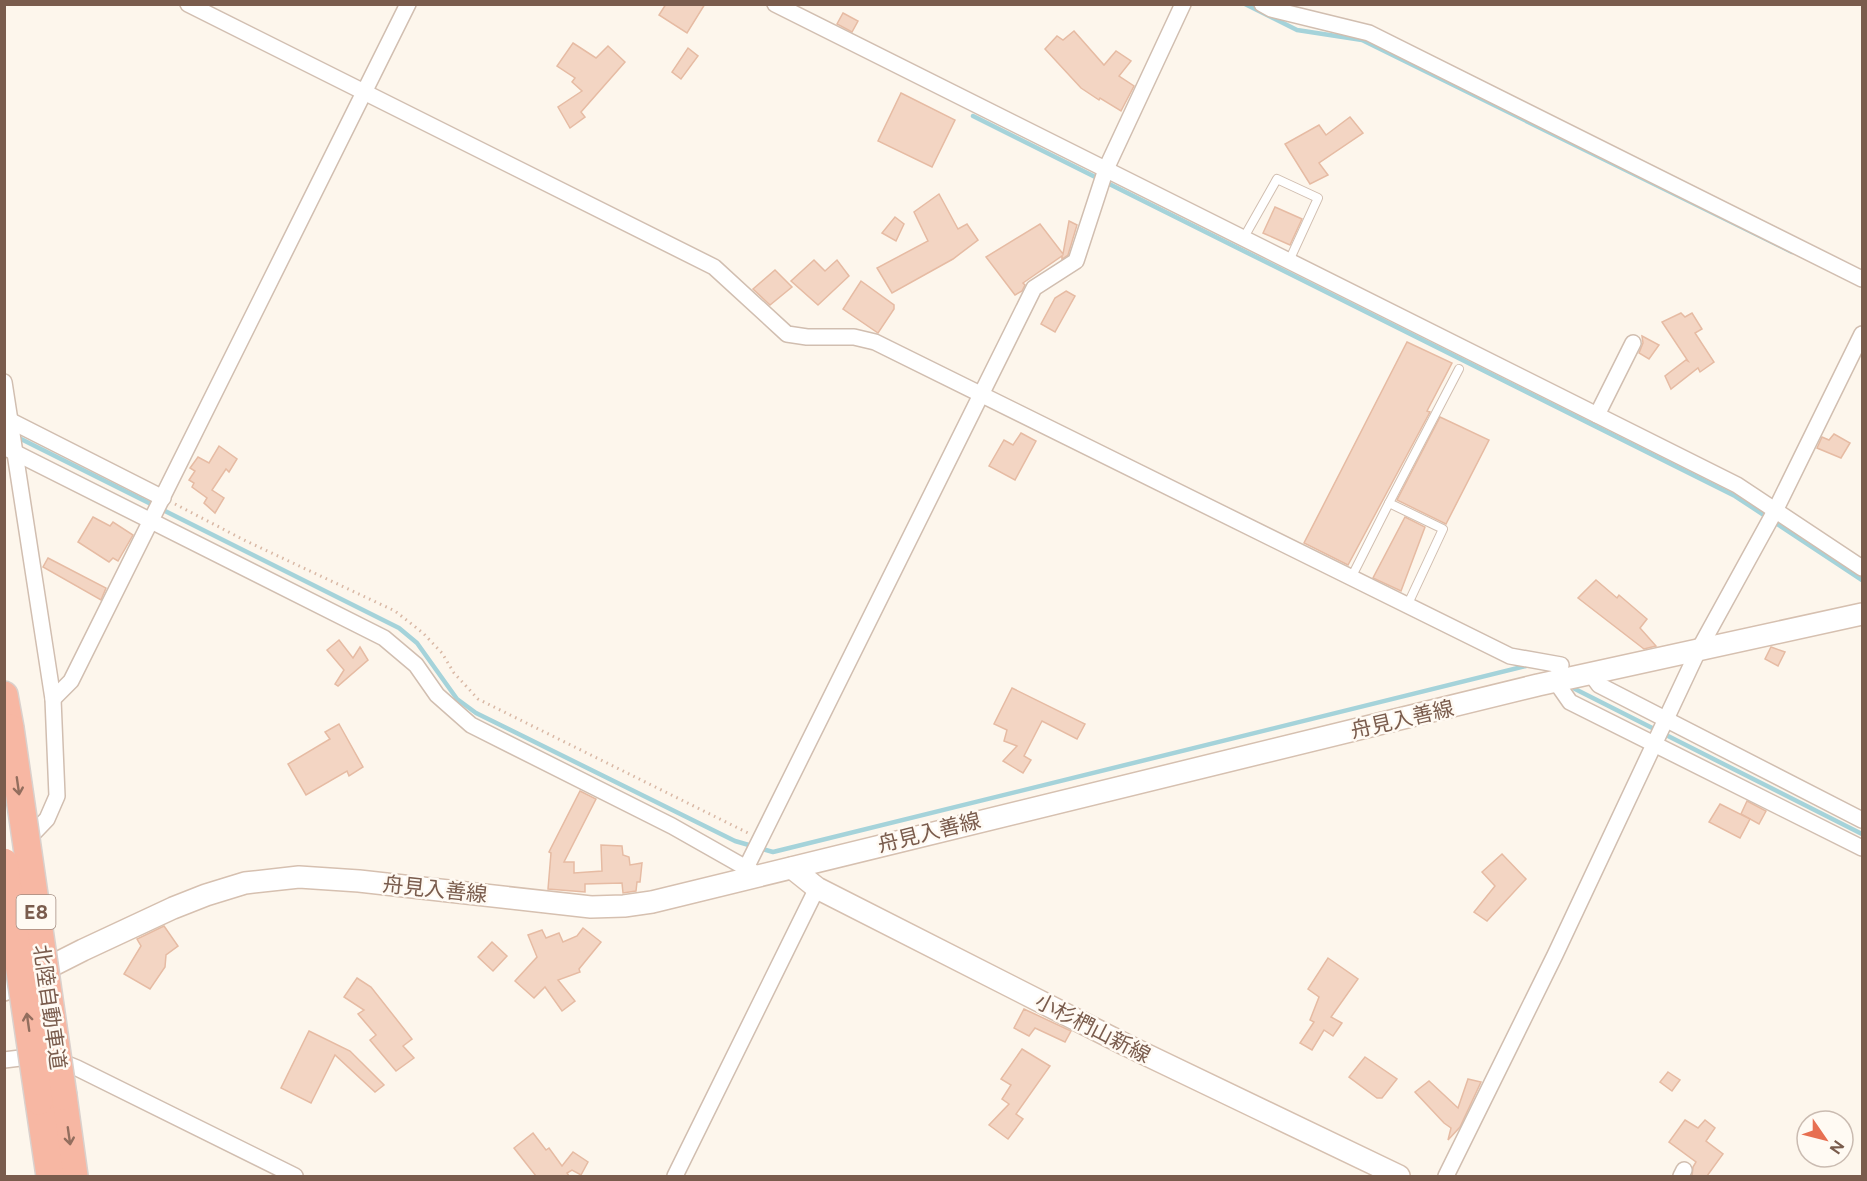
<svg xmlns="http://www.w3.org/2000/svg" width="1867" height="1181" viewBox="0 0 1867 1181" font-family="Figtree,'Noto Sans JP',sans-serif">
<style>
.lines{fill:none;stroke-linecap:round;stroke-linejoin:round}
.stream{stroke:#a5d3da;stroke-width:4.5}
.building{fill:#f3d5c3;stroke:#e6bba3;stroke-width:1.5}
.service-casing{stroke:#d1beb0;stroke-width:10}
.minor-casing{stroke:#d1beb0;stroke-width:18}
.secondary-casing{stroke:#d6c0b0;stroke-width:24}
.motorway-casing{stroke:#dad1cd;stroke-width:30}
.path{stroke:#d9b8a5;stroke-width:3;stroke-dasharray:1.5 4.5;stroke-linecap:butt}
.service{stroke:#fff;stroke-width:8}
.minor{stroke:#fff;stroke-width:15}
.secondary{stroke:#fff;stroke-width:21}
.motorway{stroke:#f7b7a3;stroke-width:27}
.motorway-bridge-casing{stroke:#dad1cd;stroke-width:30;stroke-linecap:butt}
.motorway-bridge{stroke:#f7b7a3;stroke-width:27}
.oneway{stroke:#936e5e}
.labels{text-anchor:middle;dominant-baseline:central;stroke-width:5;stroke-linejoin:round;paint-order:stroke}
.shield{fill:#fffaf3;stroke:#a28b7f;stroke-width:1.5}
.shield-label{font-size:20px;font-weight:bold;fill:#7a5c4d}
.street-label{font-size:21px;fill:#7a5c4d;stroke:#fffaf3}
</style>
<rect width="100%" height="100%" fill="#fdf6ec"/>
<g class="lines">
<!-- stream -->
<g class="stream">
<path d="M1245,4L1297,30L1362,40L1792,252"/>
<path d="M973,116L1735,496L1862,580"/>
<path d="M15,436L399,628L417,643L457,699L476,713L735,841L773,852L1526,666"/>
<path d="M1575,689L1862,834"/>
</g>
</g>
<!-- building -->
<g class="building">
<path d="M666,4H705L687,33L659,15Z"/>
<path d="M843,13L858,21L852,32L837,24Z"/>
<path d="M1074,31L1104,65L1116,51L1131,61L1119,76L1134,86L1121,111L1100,98L1099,100L1081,88L1045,49L1057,36L1063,40Z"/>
<path d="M573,43L596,58L608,46L625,62L581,112L585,117L570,128L558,107L582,91L572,82L575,78L557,66Z"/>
<path d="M688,48L698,56L681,79L672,72Z"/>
<path d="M901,93L955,120L932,167L878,141Z"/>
<path d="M1350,117L1363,133L1319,163L1328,175L1310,184L1285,144L1319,125L1326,135Z"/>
<path d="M939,194L958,229L967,224L978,240L953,259L892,293L877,268L928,241L914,212Z"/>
<path d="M1275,207L1302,219L1290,245L1263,233Z"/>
<path d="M895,217L904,224L896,241L882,233Z"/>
<path d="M1069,221L1077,225L1068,255L1062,259V256L1023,283L1025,285L1022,291L1015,295L986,257L1040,224L1063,254Z"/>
<path d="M814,260L825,271L837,260L849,276L818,305L791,281Z"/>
<path d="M775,270L792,287L770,305L753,289Z"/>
<path d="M861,281L894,305V309L878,333L843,309Z"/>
<path d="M1066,291L1075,296L1055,332L1041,324L1055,298Z"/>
<path d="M1681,313L1685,317L1692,313L1702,329L1695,333L1714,362L1700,372L1698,368L1671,389L1665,376L1686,360L1688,361L1662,322Z"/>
<path d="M1642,336L1659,345L1649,359L1639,353L1643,343Z"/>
<path d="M1407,342L1452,363L1427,411L1430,412L1348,565L1304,543Z"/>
<path d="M1440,417L1489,440L1446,524L1397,500Z"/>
<path d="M1021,433L1036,441L1015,480L989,466L1004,440L1013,445Z"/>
<path d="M1834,434L1850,443L1841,458L1817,448L1822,437L1829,440Z"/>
<path d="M219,446L237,459L229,472L226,469L212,490L224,498L215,513L204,503L207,498L192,487L194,483L189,480L195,471L190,468L198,457L209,463Z"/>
<path d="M93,517L110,526L113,522L133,535L118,561L113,558L109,562L78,542Z"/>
<path d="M1405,517L1425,527L1401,591L1373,578Z"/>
<path d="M48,558L106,588L101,600L43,567Z"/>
<path d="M1596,580L1617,598L1619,595L1647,619L1640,628L1656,646L1644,649L1578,598Z"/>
<path d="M339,640L353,658L360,647L368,660L338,686L335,684L344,670L327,650Z"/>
<path d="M1771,647L1785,652L1778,666L1765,659Z"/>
<path d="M1012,688L1085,724L1077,739L1042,721L1024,756L1031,760L1023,773L1003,761L1017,746L1004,741L1007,730L994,724Z"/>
<path d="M339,724L363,767L349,776L347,771L306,795L288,764L330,739L325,732Z"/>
<path d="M580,791L596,799L564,862H574V873L602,871L601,845L622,846L623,855L629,857L630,865L642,863L640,882H637L636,891L623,893L622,883L585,884V892L548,889L551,853L549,852Z"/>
<path d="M1747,801L1766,811L1759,824L1741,814Z"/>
<path d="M1720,804L1750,819L1740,838L1709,822Z"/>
<path d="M1502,854L1526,879L1487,921L1474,912L1495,886L1482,872Z"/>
<path d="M164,926L178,946L166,955L165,967L150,989L124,974L141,946L137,939Z"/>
<path d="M583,928L601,942L579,969L580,972L558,980L575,1001L562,1011L545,987L534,998L515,981L537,957L528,935L542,930L546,938L559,933L563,942L577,936Z"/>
<path d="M492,942L507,956L493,971L478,957Z"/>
<path d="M1328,958L1358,979L1331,1017L1342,1023L1333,1036L1324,1030L1312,1050L1300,1043L1314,1022L1310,1020L1319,997L1308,989Z"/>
<path d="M357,978L371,987L412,1039L403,1046L414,1058L396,1071L370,1040L376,1035L358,1014L364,1010L344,997Z"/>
<path d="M1024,1009L1071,1031L1065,1042L1035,1028L1029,1036L1014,1028Z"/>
<path d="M309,1031L350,1051L384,1085L375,1092L335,1055L311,1103L281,1088Z"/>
<path d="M1022,1049L1050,1066L1016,1114L1023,1119L1008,1139L989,1125L1009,1104L1002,1099L1011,1085L1001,1079Z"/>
<path d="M1365,1057L1397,1079L1382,1098H1377L1349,1077Z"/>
<path d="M1668,1072L1680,1080L1672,1091L1660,1082Z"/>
<path d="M1468,1079L1481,1082L1460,1127L1448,1140L1451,1128L1444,1123L1415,1092L1429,1081L1458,1108Z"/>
<path d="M1685,1120L1698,1128L1705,1120L1715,1128L1706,1141L1723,1154L1707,1176H1692L1693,1167L1696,1162L1669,1142Z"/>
<path d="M533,1133L546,1150L549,1148L562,1166L573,1152L588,1162L581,1175L572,1170L567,1173L569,1176H536L514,1148Z"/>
</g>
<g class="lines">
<!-- service casing -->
<g class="service-casing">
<g id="service">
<path d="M1243,239L1277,179L1318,198L1289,261"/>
<path d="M1389,503L1459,369"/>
<path d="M1351,578L1389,503L1443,529L1407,606"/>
</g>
</g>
<!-- minor casing -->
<g class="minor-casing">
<g id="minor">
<path d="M188,4L714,267L787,334L807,337H854L875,342L1510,656L1561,665L1556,682L1570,702L1862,848"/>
<path d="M775,4L1737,485L1862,568"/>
<path d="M1262,4L1271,9L1369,33L1862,279"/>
<path d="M4,382L53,699L57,796L47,819L24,843"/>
<path d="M1597,415L1633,343"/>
<path d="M11,421L163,498"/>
<path d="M4,447L384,638L416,665L437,695L471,725L672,826L755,873"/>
<path d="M1591,674L1599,685L1862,820"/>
<path d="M53,699L71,681L408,4"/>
<path d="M746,868L1034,288L1076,261L1106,169L1183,4"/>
<path d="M4,1060L45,1055L77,1068L295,1176"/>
<path d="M675,1176L817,888"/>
<path d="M1446,1176L1555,955L1698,651L1775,511L1862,334"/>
<path d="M1681,1176L1684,1170"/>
</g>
</g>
<!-- secondary casing -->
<g class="secondary-casing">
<g id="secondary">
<path d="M792,868L817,888L1126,1045L1399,1176"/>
<path d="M4,990L83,950L173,908L206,895L245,883L299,877L359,881L591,907L624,906L652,902L1538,685L1862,614"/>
</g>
</g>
<!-- motorway casing -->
<g class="motorway-casing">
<g id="motorway">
<path d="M4,695L10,728"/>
<path d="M63,1096L74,1176"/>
<path d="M39,1101L50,1176"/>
</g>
</g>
<!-- path -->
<path class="path" d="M175,504L244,540L395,611L423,633L442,653L454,673L478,699L748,833"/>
<!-- service -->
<use href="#service" class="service"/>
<!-- minor -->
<use href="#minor" class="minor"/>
<!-- secondary -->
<use href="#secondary" class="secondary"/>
<!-- motorway -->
<use href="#motorway" class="motorway"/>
<!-- motorway-bridge casing -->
<g class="motorway-bridge-casing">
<g id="motorway-bridge">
<path d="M10,728L63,1096"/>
<path d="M4,862L39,1101"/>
</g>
</g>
<!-- motorway-bridge -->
<use href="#motorway-bridge" class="motorway-bridge"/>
</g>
<!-- one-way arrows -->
<defs><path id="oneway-shaft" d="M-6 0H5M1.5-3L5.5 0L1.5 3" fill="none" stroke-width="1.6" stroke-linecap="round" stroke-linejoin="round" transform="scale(1.5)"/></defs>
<g class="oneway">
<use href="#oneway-shaft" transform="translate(18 786) rotate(82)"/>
<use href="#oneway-shaft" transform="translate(28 1022) rotate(-98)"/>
<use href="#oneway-shaft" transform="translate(69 1136) rotate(82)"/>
</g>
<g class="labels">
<!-- shield labels -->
<rect class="shield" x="16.5" y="895" width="39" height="34" rx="4.5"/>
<g class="shield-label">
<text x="36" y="912">E8</text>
</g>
<!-- street labels -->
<g class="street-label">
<text transform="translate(1402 719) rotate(-13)">舟見入善線</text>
<text transform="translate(929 832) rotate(-14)">舟見入善線</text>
<text transform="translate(435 889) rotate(6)">舟見入善線</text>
<text transform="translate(50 1007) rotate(82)">北陸自動車道</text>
<text transform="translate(1093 1028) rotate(27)">小杉椚山新線</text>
</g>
</g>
<!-- border -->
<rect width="1867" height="1181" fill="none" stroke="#7a5c4d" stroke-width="12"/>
<!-- north arrow -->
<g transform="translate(1825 1139) rotate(125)"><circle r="28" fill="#fffaf3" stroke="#cabbb1" stroke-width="1.5"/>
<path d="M0-4.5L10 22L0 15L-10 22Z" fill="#e76f51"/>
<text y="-9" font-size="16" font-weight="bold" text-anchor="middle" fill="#7a5c4d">N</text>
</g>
</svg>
